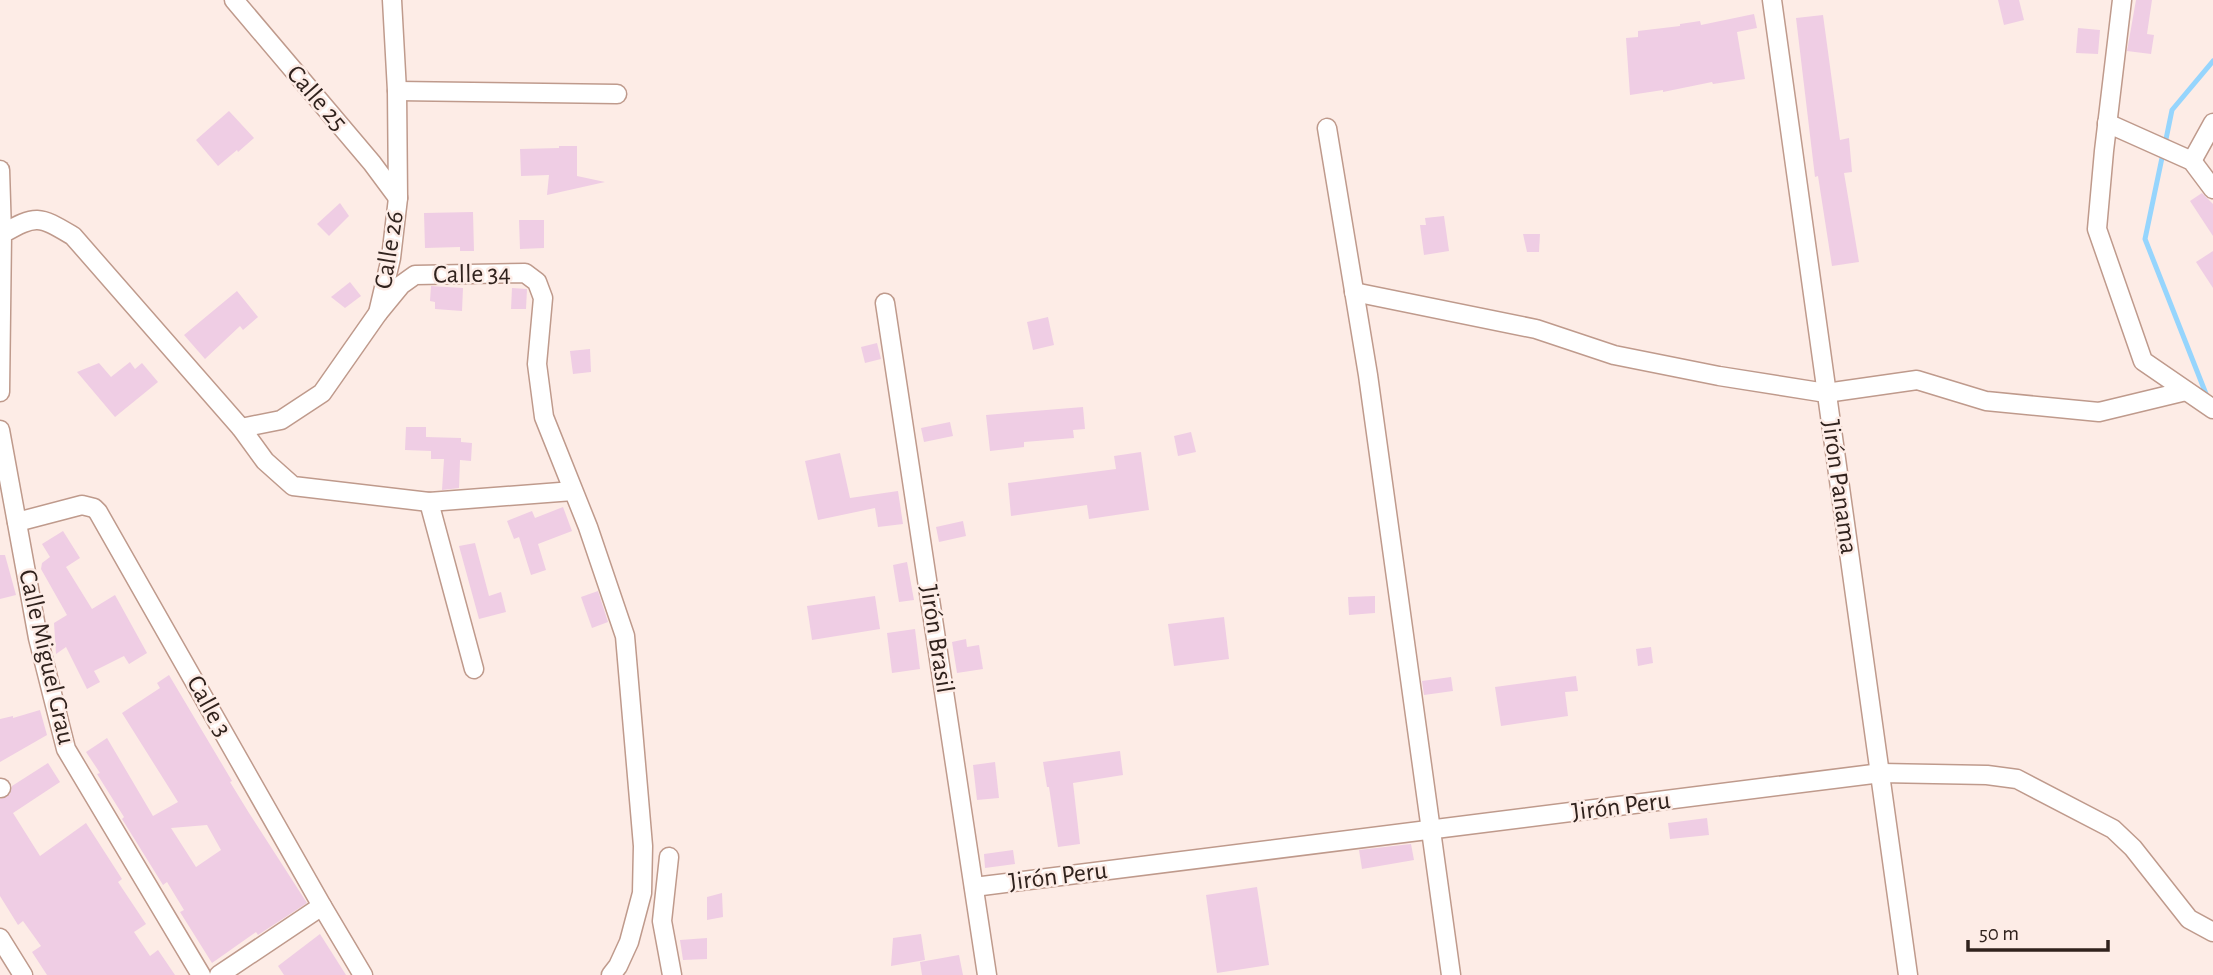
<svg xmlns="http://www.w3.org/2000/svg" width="2213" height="975" viewBox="0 0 2213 975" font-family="'Alegreya Sans',sans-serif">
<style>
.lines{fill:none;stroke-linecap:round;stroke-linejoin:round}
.stream{stroke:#96d5fd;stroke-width:5}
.building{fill:#efcde4;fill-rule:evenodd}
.street-casing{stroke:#bf9a8c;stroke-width:21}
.street{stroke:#fff;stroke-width:18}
.labels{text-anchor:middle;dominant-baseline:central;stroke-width:5;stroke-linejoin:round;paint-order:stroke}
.street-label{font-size:26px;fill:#30221d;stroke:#fdece6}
</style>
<rect width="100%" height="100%" fill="#fdece6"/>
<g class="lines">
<!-- stream -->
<g class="stream">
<path d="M2165,144L2172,110L2213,61"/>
<path d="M2163,153L2145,239L2208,399"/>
</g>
</g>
<!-- building -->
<g class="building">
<path d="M1998,0H2019L2024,20L2004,25Z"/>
<path d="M2136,0H2152L2147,34L2154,35L2151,54L2127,51Z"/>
<path d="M1754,14L1757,28L1737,32L1745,79L1713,84L1712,82L1663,92V90L1630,95L1626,38L1638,37V31L1680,26V24L1700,21L1701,25Z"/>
<path d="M1823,15L1840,140L1849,138L1852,172L1844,173L1859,262L1832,266L1818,176L1815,177L1796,18Z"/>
<path d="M2078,28L2100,30L2098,54L2076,53Z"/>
<path d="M229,111L254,138L238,152L237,150L218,166L196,140Z"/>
<path d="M559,146H577V176L605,182L547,195L549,175L521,176L520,149L559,148Z"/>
<path d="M2202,193L2213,204V236L2190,201Z"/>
<path d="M340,203L349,216L329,236L317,224Z"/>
<path d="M473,212L474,251H460V247L425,248L424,213Z"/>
<path d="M1444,216L1449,251L1424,255L1420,225H1426L1425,218Z"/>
<path d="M519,220H544V248L520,249Z"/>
<path d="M1523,234H1540L1539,252H1527Z"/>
<path d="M2213,251V288L2196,262Z"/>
<path d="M350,282L361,296L345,308L331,297Z"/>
<path d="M431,286L463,288L462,311L435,309V302L430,301Z"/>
<path d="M512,288L527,289L526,309H511Z"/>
<path d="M237,291L258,317L243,330L240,326L205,359L184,335Z"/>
<path d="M1048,317L1054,345L1033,350L1027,322Z"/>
<path d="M877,343L881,359L865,363L861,347Z"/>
<path d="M590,349L591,372L573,374L570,351Z"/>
<path d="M130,362L135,369L142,363L158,382L115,417L77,372L99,363L111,377Z"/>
<path d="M1083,407L1085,429L1073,430L1074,438L1024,442V447L990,451L986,415Z"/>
<path d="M950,422L953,436L924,442L921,428Z"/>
<path d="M406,427H426V437L461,438V442L472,443L471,461L460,460L459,488L442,490L444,459H431V451L405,450Z"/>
<path d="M1191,432L1196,452L1178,456L1174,436Z"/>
<path d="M1141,452L1149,510L1089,519L1087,505L1011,516L1008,483L1116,469L1114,456Z"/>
<path d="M840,453L850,498L898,491L903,524L878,527L875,508L818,520L805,461Z"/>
<path d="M563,507L572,531L538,544L546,570L531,575L519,537L514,539L507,521L532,511L535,518Z"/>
<path d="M963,521L966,536L939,542L936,527Z"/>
<path d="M63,531L80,558L66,567L92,609L115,595L147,653L129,664L124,656L94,671L100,682L87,689L66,647L56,654L54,623L67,615L41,569L42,563L50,557L42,544Z"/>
<path d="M475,543L489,596L501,592L506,612L479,619L459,546Z"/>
<path d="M0,555H5L16,595L0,599Z"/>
<path d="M907,562L914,600L899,602L893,565Z"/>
<path d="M598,591L608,622L592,628L581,597Z"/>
<path d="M875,596L880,629L812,640L807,606Z"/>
<path d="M1375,596V613L1349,615L1348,597Z"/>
<path d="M1224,617L1229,659L1174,666L1168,624Z"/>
<path d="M915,629L920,669L892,673L887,633Z"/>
<path d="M966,639L967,647L979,645L983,669L957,673L952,642Z"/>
<path d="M1651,647L1653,663L1638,666L1636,649Z"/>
<path d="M169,675L232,781L230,782L249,813L307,903L258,935L256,932L212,963L180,912L184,910L167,882L163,885L122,819L124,817L97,774L100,773L86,752L107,738L153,816L178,802L122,713L160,688L157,683ZM207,825L221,850L196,867L171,828Z"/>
<path d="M1576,676L1578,691L1565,692L1568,716L1501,726L1495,687Z"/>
<path d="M1451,677L1453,691L1424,695L1422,681Z"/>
<path d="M40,710L47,735L0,762V719L13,716V718Z"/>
<path d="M1120,751L1123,775L1073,783L1080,844L1058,847L1049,787H1047L1043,762Z"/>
<path d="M995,762L999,798L977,800L973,765Z"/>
<path d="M48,763L60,782L13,813L40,856L86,823L122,879L118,882L146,924L134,932L150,956L158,950L175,975H47L32,952L41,946L23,921L18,925L0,896V799L10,794L12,786Z"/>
<path d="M1707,818L1709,835L1670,839L1668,823Z"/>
<path d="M1411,844L1414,860L1362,869L1359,850Z"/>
<path d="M1013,850L1015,864L985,868L984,854Z"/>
<path d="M1257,887L1269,965L1217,973L1206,895Z"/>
<path d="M722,893L723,917L707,920V897Z"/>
<path d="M320,934L346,975H284L278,966Z"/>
<path d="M921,934L925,960L891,966L893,938Z"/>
<path d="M707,938V959L683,960L680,940Z"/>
<path d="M959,955L963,975H922L920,962Z"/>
</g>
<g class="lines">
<!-- street casing -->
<g class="street-casing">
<g id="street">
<path d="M234,0L372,163L398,198"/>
<path d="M1772,0L1908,975"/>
<path d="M2122,0L2104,151L2097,229L2143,361L2213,409"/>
<path d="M397,91L617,94"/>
<path d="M2107,123L2192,161L2213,189"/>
<path d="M1327,128L1368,375L1451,975"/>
<path d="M2192,161L2213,123"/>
<path d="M0,170L2,234"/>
<path d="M1354,292L1536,329L1614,355L1719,376L1826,393L1917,380L1986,401L2099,412L2186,391"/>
<path d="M885,303L987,975"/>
<path d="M378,313L401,285L415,275L525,273L537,282L543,298L537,364L544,417L588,527L625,636L643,846L642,893L629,942L618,966L611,975"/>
<path d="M0,392L2,234C37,214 39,216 73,236L241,428L265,461L293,486L429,502L573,491"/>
<path d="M241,428L281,420L322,393L378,313L391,258L398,198L397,91L392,0"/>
<path d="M0,430L38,638L66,749L201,975"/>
<path d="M429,502L474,669"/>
<path d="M17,522L82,505L94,508L98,512L322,906L363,975"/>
<path d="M0,788H1"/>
<path d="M669,857L662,921L672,975"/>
<path d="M974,887L1881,773L1987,775L2017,779L2113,829L2133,848L2189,919L2213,932"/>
<path d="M0,938L23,975"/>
<path d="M219,975L322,906"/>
</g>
</g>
<!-- street -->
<use href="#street" class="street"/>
</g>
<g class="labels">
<!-- street labels -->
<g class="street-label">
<text transform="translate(317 98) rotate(49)">Calle 25</text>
<text transform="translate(389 250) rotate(-81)">Calle 26</text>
<text transform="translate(472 274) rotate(-1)">Calle 34</text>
<text transform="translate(1840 487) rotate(82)">Jirón Panama</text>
<text transform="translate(937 639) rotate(81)">Jirón Brasil</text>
<text transform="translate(47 657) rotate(77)">Calle Miguel Grau</text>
<text transform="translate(209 706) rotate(61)">Calle 3</text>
<text transform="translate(1621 806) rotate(-7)">Jirón Peru</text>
<text transform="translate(1058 876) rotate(-7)">Jirón Peru</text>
</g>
</g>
<!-- scale -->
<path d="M1968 940v10h140v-10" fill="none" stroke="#30221d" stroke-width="3.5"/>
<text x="1979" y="940" font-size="21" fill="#30221d" stroke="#fdece6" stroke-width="5" paint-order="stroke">50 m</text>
</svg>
